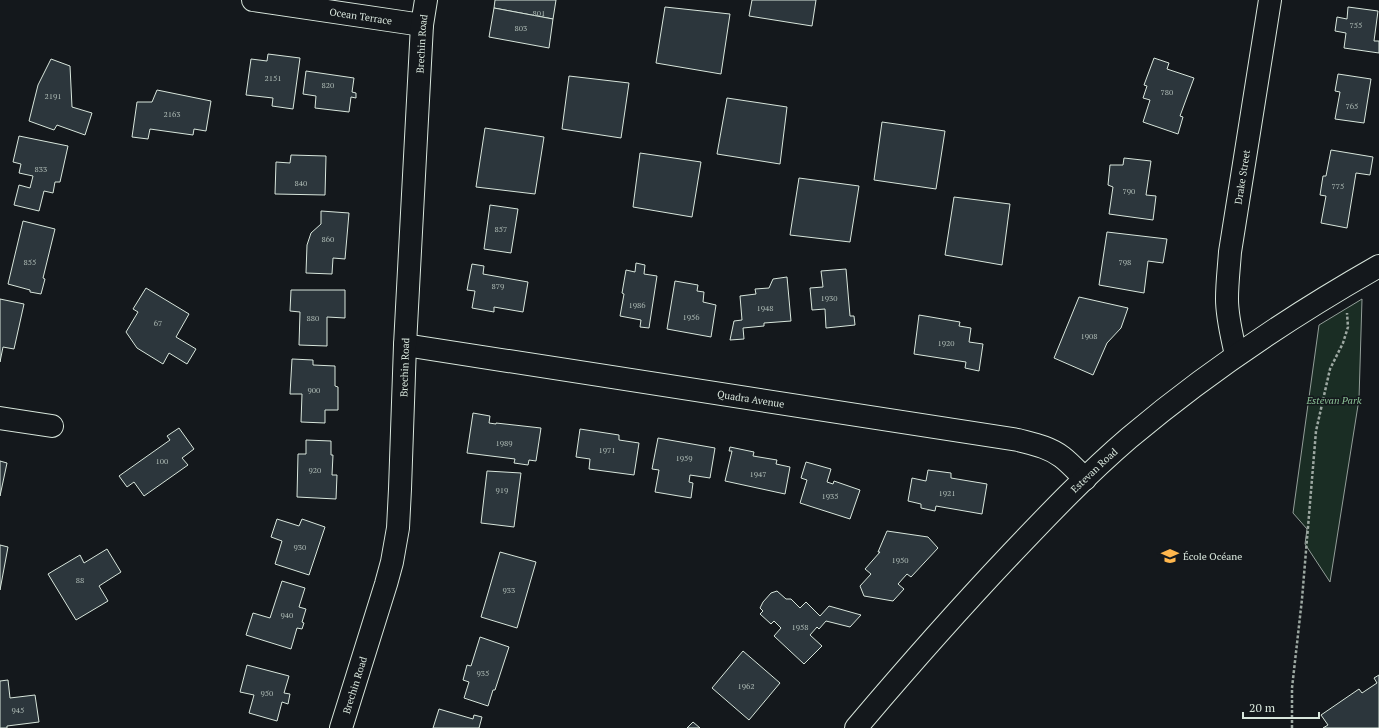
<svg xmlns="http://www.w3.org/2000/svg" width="1379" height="728" viewBox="0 0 1379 728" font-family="'PT Serif',serif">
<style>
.green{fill:#1a2d24;stroke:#939e99}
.building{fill:#2c363c;stroke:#d8e6dc}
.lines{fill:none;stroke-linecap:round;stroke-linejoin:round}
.street-casing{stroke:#d8e6dc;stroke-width:24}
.secondary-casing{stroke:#d8e6dc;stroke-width:24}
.primary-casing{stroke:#d8e6dc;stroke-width:24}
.path{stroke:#9da8a2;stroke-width:2.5;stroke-dasharray:3 2;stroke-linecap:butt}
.street{stroke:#14181c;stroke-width:22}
.secondary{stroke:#14181c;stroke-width:22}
.primary{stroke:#14181c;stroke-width:22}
.labels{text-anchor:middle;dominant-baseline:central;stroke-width:3;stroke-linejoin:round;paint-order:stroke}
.number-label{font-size:8px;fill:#adbab4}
.street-label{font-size:10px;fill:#d8e6dc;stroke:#14181c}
.park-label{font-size:10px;font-style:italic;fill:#8ac095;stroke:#14181c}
.poi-label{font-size:10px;fill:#d8e6dc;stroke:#14181c;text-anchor:start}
</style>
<rect width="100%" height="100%" fill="#14181c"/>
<!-- green -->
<path class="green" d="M1362,299L1359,399L1330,582L1305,544L1307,529L1293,513L1319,325Z"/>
<!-- building -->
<g class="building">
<path d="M495,0H556L553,19L494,8Z"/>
<path d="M752,0H816L812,26L749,16Z"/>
<path d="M665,7L730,14L721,74L656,63Z"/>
<path d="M1348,7L1378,11L1374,41H1379V53L1344,48L1346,33L1335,31L1337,17L1347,19Z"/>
<path d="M494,8L553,19L549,48L489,37Z"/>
<path d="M268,54L300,58L293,109L272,106L273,98L246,95L251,59L267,61Z"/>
<path d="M1154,58L1169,63L1167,69L1194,78L1180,116L1183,117L1178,134L1143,122L1150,100L1143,98L1147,86L1144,85Z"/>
<path d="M51,59L70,66L72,107L92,113L85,135L57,125L54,130L29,121L38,85Z"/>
<path d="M306,71L354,78L352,92L356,93V98L351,97L349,112L315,108L316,96L303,94Z"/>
<path d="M1338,74L1371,79L1364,123L1335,119L1340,92L1335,91Z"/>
<path d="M569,76L629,83L621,138L562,129Z"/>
<path d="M157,90L211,101L206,131L194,129L193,135L150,129L148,139L132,137L137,102H152Z"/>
<path d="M727,98L787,107L780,164L717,154Z"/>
<path d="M882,122L945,131L936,189L874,180Z"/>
<path d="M485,128L544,137L535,194L476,187Z"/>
<path d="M19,136L68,146L60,182H55L53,193L44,191L39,211L14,205L19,185L30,188L33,176L19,173L21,164L13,162Z"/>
<path d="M1331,150L1373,157L1370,175L1356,173L1347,228L1321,223L1326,196L1320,195L1323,176H1326Z"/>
<path d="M640,153L701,162L692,217L633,207Z"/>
<path d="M291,155L326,156L325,195L275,194L276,162L290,163Z"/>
<path d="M1124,158L1151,161L1146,195L1156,196L1153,220L1109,214L1113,187L1108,185L1110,165H1123Z"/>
<path d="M799,178L859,186L850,242L790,235Z"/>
<path d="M954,197L1010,204L1002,265L945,255Z"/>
<path d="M490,205L518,209L511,253L484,249Z"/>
<path d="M321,211L349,213L345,259L333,258L332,274L306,273L307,245L311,233L321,224Z"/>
<path d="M23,221L55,229L43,278L45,279L41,294L30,292V290L8,284Z"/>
<path d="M1107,232L1167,239L1163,263L1148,261L1144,293L1099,285Z"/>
<path d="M636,263L645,265L644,274L657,276L649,328L640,327L641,320L620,316L624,294L622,293L626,270L635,272Z"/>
<path d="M472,264L484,266L483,274L528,282L523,312L494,307V312L472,308L475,291L467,290Z"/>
<path d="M846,269L850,316H854L855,325L826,328L825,309L812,310L810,288L823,287L821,271Z"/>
<path d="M787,277L791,321L764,323V326L743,328L744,339L730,340L734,321L742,320L740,296L756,294L755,289L769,288L773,279Z"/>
<path d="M675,281L698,285L697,291L704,292L703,302L716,305L711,337L667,329Z"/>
<path d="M146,288L189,314L176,337L196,349L187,364L169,353L163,364L137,348L126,332L138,312L133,309Z"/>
<path d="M291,290H345V318L327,317V346L299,345L300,312L290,311Z"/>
<path d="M1079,297L1128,308L1121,328L1107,343L1093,375L1054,358Z"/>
<path d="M0,299L24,304L14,349L3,347L0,362Z"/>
<path d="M919,315L960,322L959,326L971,328L969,342L983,344L979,371L965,368L966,362L914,354Z"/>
<path d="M292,359L313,360V365L335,366V386L338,387V410H325V423L301,422L302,394H290Z"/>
<path d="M473,413L490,416L489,423L496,424V423L541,428L536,461L529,460L528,465L514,463L515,459L467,453Z"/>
<path d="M179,428L194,449L182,458L188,465L144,496L134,482L127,487L119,476L170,440L167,436Z"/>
<path d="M580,429L619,435V440L639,443L634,475L589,469L590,459L576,457Z"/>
<path d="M658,438L715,448L710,478L690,475L689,482L693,483L691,498L655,492L659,470L652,469Z"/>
<path d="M306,440L331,441V455H333L332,475H337L336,499L297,497L298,454H306Z"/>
<path d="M730,447L754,452L753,456L777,460L776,464L790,467L785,494L725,481L732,451H729Z"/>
<path d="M0,461L7,463L0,496Z"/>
<path d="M806,462L831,469L827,482L833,484L834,481L860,490L850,519L800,503L807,480L801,478Z"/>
<path d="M928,470L951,473V478L987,484L982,514L936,506L935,511L921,508V504L908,501L912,478L926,481Z"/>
<path d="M487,471L521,473L514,527L481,523Z"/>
<path d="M277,519L299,526L302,519L325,527L309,575L275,564L282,541L271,537Z"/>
<path d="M887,531L928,537L938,548L911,577L907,574L898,584L904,589L893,601L864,596L860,586L871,574L865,569L880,552H878Z"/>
<path d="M0,545L8,547L0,590Z"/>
<path d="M107,549L121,572L99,586L108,601L76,620L48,574L80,555L84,563Z"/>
<path d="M500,552L536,562L517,628L481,617Z"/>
<path d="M282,581L305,588L299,607L306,609L302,622L304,623L302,629L297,628L291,649L246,635L253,613L270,618Z"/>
<path d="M777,591L786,599H791L800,608L806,602L820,616L829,606L861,615L850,627L826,621L819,629L817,627L810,635L822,646L804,664L774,636L781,628L774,621L771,624L760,614L763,611L760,608L763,602L771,593Z"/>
<path d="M480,637L509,647L495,690H493L488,706L464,698L469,682L463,680L467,665L471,666Z"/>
<path d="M743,651L780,683L749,720L712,688Z"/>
<path d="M247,665L289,676L284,693L290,694L288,704L282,702L277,721L249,713L254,695L240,692Z"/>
<path d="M1379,675V728H1323L1328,725L1321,715L1359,689L1362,693L1377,683L1374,678Z"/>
<path d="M8,680L10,698L35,695L39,722L7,726V728H0V681Z"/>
<path d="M439,709L473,719L474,715L482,717L479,728H433Z"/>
<path d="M693,722L700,728H687Z"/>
</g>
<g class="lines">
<!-- street casing -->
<g class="street-casing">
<g id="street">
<path id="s1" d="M253,0L422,25"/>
<path id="s2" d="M405,345L1018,440C1033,444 1049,447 1062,457C1070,463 1077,471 1085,479"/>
<path id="s3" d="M1236,355C1232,336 1227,318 1227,299C1227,283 1229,267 1230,252L1270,0"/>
<path d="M0,418L52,426"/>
</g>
</g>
<!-- secondary casing -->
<g class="secondary-casing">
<g id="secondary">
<path id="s4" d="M856,728C906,669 958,610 1011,554C1049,514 1087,474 1129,438C1206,373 1291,316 1379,266"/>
</g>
</g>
<!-- primary casing -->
<g class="primary-casing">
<g id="primary">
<path id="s5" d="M341,728L386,584L392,562L398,528L400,489L405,345L422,25L426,0"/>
</g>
</g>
<!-- path -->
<path class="path" d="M1292,728V688L1302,599L1316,431L1330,369L1343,343L1348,327L1347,313"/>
<!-- street -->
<use href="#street" class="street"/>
<!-- secondary -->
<use href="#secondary" class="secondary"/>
<!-- primary -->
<use href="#primary" class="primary"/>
</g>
<!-- icons -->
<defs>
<g id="school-bare" transform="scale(1.38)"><path d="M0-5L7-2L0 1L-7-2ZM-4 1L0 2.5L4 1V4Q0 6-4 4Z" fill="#ffb74d" stroke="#14181c" stroke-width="2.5" paint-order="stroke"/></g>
</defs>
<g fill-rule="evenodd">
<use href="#school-bare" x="1170" y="556"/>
</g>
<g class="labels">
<!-- number labels -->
<g class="number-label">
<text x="539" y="13">801</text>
<text x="1356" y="25">755</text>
<text x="521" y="28">803</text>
<text x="273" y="78">2151</text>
<text x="328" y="85">820</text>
<text x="1167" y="92">780</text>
<text x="53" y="96">2191</text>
<text x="1352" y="106">765</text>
<text x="172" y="114">2163</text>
<text x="41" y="169">833</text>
<text x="301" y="183">840</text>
<text x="1338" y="186">775</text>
<text x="1129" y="191">790</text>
<text x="501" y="229">857</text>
<text x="328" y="239">860</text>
<text x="30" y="262">855</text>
<text x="1125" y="262">798</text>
<text x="498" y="286">879</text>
<text x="829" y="298">1930</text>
<text x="637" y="305">1986</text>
<text x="765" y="308">1948</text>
<text x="691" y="317">1956</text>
<text x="313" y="318">880</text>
<text x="158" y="323">67</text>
<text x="1089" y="336">1908</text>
<text x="946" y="343">1920</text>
<text x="314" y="390">900</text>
<text x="504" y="443">1989</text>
<text x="607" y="450">1971</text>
<text x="684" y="458">1959</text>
<text x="162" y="461">100</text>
<text x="315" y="470">920</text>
<text x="758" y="474">1947</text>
<text x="502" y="490">919</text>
<text x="947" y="493">1921</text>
<text x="830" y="496">1935</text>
<text x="300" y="547">930</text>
<text x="900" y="560">1950</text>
<text x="80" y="580">88</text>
<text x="509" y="590">933</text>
<text x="287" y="615">940</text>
<text x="800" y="627">1958</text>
<text x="483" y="673">935</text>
<text x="746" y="686">1962</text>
<text x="267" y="693">950</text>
<text x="18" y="710">945</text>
</g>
<!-- street labels -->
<g class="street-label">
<text stroke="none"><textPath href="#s1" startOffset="109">Ocean Terrace</textPath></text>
<text stroke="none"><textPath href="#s5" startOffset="693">Brechin Road</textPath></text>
<text stroke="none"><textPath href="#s3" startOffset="180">Drake Street</textPath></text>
<text stroke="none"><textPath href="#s5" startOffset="369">Brechin Road</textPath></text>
<text stroke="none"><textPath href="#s2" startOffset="350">Quadra Avenue</textPath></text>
<text stroke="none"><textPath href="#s4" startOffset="351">Estevan Road</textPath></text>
<text stroke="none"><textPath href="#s5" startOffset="45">Brechin Road</textPath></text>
</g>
<!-- park labels -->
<g class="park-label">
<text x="1334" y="400">Estevan Park</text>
</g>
<!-- poi labels -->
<g class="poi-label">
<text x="1183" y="556">École Océane</text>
</g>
</g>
<!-- scale -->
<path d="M1243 712v6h76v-6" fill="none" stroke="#d8e6dc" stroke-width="2"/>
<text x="1249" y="712" font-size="12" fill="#d8e6dc" stroke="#14181c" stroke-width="3" paint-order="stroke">20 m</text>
</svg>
